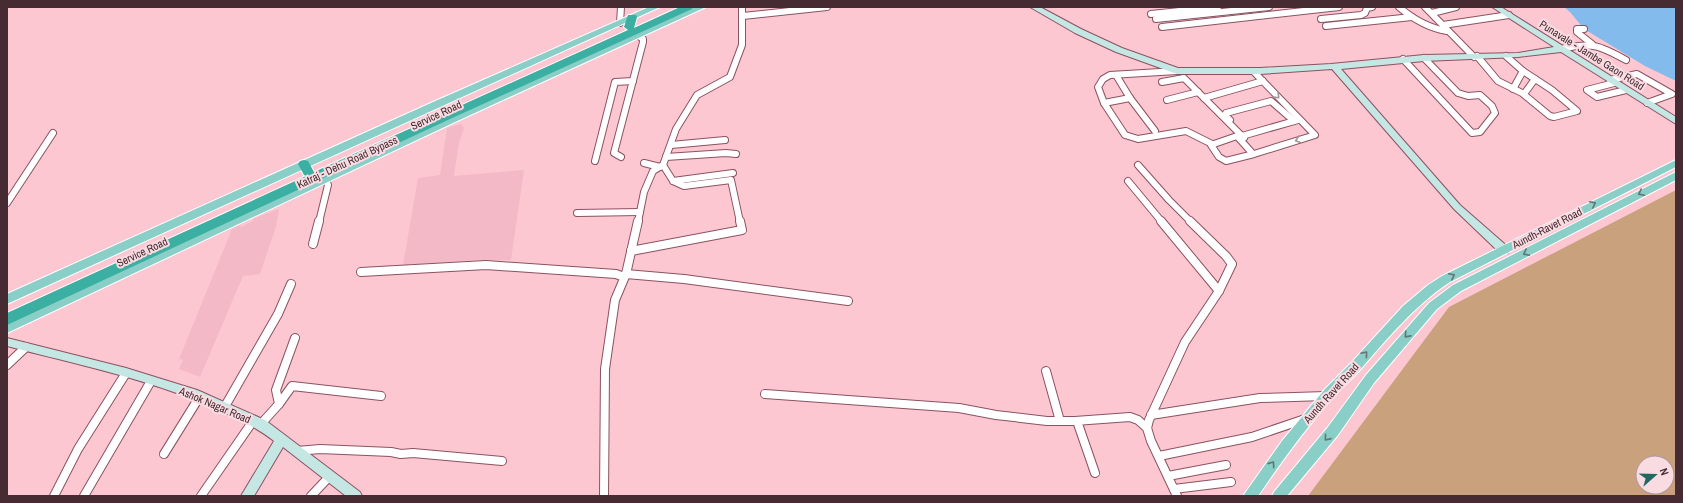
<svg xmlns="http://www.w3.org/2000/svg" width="1683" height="503" viewBox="0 0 1683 503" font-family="'Archivo Narrow',sans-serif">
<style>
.built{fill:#f4b9c6}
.green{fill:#c9a17c;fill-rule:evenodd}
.water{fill:#82bbec}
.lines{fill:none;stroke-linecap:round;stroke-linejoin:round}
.street-far1-casing{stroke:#8b5260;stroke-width:8}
.street-casing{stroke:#8b5260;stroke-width:10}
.secondary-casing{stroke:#8b5260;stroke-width:2}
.primary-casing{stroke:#fff;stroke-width:2}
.highway-casing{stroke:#fff;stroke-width:2}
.street-far1{stroke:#fff;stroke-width:6}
.street{stroke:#fff;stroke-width:8}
.secondary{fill:#c4e7e3;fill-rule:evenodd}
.primary{fill:#89cfc7;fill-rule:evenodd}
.highway{fill:#3aafa2;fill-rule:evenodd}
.oneway{stroke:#a29698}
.oneway2{stroke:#647575}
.labels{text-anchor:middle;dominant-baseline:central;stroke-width:4;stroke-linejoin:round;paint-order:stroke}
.street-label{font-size:11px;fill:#462c32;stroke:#f8dce2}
</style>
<rect width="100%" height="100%" fill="#fdc7d2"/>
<!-- built -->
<g class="built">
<path d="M461,124L464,128L459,143L454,176L524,170L511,260H477L403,265L418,178L440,175L447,128Z"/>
<path d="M279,209L276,227L260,274L243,276L200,377L179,369L183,360L179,359L232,229L240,225L241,227L253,221V219Z"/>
</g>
<!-- green -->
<path class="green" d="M1676,190V496H1308L1449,307ZM1643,463H1667V487H1643Z"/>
<!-- water -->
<path class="water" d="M1564,7H1676V81L1645,66L1584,29L1570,12Z"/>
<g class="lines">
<!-- street-far1 casing -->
<g class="street-far1-casing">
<g id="street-far1">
<path d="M1399,7C1413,19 1428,28 1447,31"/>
<path d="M1425,7L1474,57"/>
<path d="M1432,13L1456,7"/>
<path d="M1151,14L1218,7"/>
<path d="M743,16L827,7"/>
<path d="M1156,19L1269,7"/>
<path d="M1321,19L1361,15L1365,13L1367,8L1372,7"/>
<path d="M620,23L621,7"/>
<path d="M1443,25L1509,15"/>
<path d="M1326,26L1412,17"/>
<path d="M1162,27L1339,7"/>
<path d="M1584,29H1577V32L1592,44"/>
<path d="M1561,49C1592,42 1599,45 1626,60"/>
<path d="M1477,56L1498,81L1522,93L1550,116L1554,117L1577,111L1552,90L1523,71"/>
<path d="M1506,56L1523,71L1513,89"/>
<path d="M1403,59L1472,133L1480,132L1495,113L1492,106L1480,95L1468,96L1458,93L1424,58"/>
<path d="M1177,71L1110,75L1103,79L1098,87L1104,103L1125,135L1138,139L1186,131L1212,144"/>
<path d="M1116,75L1130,98L1155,131"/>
<path d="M1610,80L1637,74L1672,94L1647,103"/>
<path d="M1162,82L1184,78L1244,138"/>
<path d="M1614,83L1587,90L1597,97L1626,90"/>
<path d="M1524,94L1535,79"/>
<path d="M1204,98L1263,81"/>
<path d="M1167,100L1198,92"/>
<path d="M1104,103L1130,98"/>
<path d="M1230,120L1225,115L1226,113L1271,101L1294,121"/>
<path d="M1242,136L1298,120"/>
<path d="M671,145L725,140"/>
<path d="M1253,154L1237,136L1211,145L1219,157L1226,161L1254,154L1315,135L1254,72"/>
<path d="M621,157L614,153L643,42V39L639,36"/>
<path d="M666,157L726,153L736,154"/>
<path d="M595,161L615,82L633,81"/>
<path d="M644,163L660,167"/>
<path d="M663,165L673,181L684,186L731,180L740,222"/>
<path d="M1138,165L1169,200L1191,222"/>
<path d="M673,181L733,173"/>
<path d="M1128,181L1162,222"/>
<path d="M7,203L53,133"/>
<path d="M577,213L640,212"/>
<path d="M319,222L328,185L326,179"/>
<path d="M638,222L644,192L653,171L663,165L676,129L697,95L730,77L742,45V7"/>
</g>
</g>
<!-- street casing -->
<g class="street-casing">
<g id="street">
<path d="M1161,221L1219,291"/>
<path d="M313,244L319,221"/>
<path d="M631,251L742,230L740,221"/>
<path d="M361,272L486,265L616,274L624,277"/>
<path d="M626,274L684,279L848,301"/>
<path d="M7,365L26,347"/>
<path d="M1046,371L1060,421"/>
<path d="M765,394L959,408L996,415L1047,421H1075L1130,417L1138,420L1147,428"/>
<path d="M279,404L292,386L381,396"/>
<path d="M224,408L278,314L291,284"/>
<path d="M1151,415L1260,398L1326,396"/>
<path d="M1077,421L1095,473"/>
<path d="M261,424L279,404L276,390L295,338"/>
<path d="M297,451L320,449L391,452L401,454L413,453L502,461"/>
<path d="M164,454L200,396"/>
<path d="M1159,456L1252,437L1305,419"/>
<path d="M1168,476L1226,465"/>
<path d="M1174,489L1231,482"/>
<path d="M54,496L78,449L126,373"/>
<path d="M84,496L151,381"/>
<path d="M201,496L253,421"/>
<path d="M311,496L329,477"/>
<path d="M604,496L605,369L615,300L626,274L638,221"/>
<path d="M1177,496L1151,441L1147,428L1149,420L1185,342L1219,291L1232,264L1226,256L1190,221"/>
</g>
</g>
<!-- secondary casing -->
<g class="secondary-casing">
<g id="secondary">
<path d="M1030,7H1040L1081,29L1122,48L1178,68H1260L1331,64L1424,55L1518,53L1554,47L1492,7H1501L1676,117V124L1561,52L1518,57L1424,61L1341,69L1460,205L1508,247L1509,250L1508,253H1500L1454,209L1332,69L1260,74H1177L1116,52L1075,33Z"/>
<path d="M7,338L126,368L197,390L265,420L360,492L362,496H346L283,447L254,496H241L274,441C256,427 242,421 221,411C154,380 79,365 7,346Z"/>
</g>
</g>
<!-- primary casing -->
<g class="primary-casing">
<g id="primary">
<path d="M649,7H660L7,304V294L433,102Z"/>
<path d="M695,7H706L453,123L7,333V323L447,119Z"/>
<path d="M1676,160V167L1450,282C1414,306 1388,338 1359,371C1351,380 1341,388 1333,397C1306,428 1281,462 1258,496H1243L1282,441L1325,389L1350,364L1403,306L1428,285L1442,276Z"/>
<path d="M1676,172V180L1461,291L1437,309L1374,383L1338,435L1287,496H1272L1274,492L1328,427L1366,375L1429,303L1453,285Z"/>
</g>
</g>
<!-- highway casing -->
<g class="highway-casing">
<path id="highway" d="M680,7H693L692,9L450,119L7,325V313L306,176L304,175L298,164L300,161L304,160L308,161L314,172L628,30L624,27L628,15H636L637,17L634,28Z"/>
</g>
<!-- street-far1 -->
<use href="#street-far1" class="street-far1"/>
<!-- street -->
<use href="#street" class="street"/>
<!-- secondary -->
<use href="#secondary" class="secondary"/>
<!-- primary -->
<use href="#primary" class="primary"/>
<!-- highway -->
<use href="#highway" class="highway"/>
</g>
<!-- one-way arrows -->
<defs><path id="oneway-chevron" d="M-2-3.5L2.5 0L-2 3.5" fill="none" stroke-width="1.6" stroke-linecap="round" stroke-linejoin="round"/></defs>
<g class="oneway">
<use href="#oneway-chevron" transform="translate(1277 96) rotate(45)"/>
<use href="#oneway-chevron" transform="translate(1298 140) rotate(163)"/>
</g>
<g class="oneway2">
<use href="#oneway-chevron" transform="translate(1641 193) rotate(153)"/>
<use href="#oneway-chevron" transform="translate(1593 204) rotate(-27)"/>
<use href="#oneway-chevron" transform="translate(1526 253) rotate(153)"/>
<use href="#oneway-chevron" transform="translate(1452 276) rotate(-27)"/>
<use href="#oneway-chevron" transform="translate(1407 335) rotate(132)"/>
<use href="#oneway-chevron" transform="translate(1365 354) rotate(-50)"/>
<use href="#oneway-chevron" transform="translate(1327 438) rotate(129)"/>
<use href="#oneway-chevron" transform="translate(1272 464) rotate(-55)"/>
</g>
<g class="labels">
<!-- street labels -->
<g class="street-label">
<text transform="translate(1592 55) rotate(32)">Punavale - Jambe Gaon Road</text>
<text transform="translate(436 115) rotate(-25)">Service Road</text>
<text transform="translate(347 162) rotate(-25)">Katraj - Dehu Road Bypass</text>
<text transform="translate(1547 228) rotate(-27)">Aundh-Ravet Road</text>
<text transform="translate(142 252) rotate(-25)">Service Road</text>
<text transform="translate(1331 393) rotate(-48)">Aundh Ravet Road</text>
<text transform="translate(215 405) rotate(23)">Ashok Nagar Road</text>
</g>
</g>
<!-- border -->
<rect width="1683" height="503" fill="none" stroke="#462c32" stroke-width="16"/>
<!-- north arrow -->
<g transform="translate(1655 475) rotate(70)"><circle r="19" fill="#f8dce2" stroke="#b1969c"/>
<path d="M0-3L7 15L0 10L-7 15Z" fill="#206961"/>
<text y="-6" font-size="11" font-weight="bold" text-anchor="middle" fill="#462c32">N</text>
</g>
</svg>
